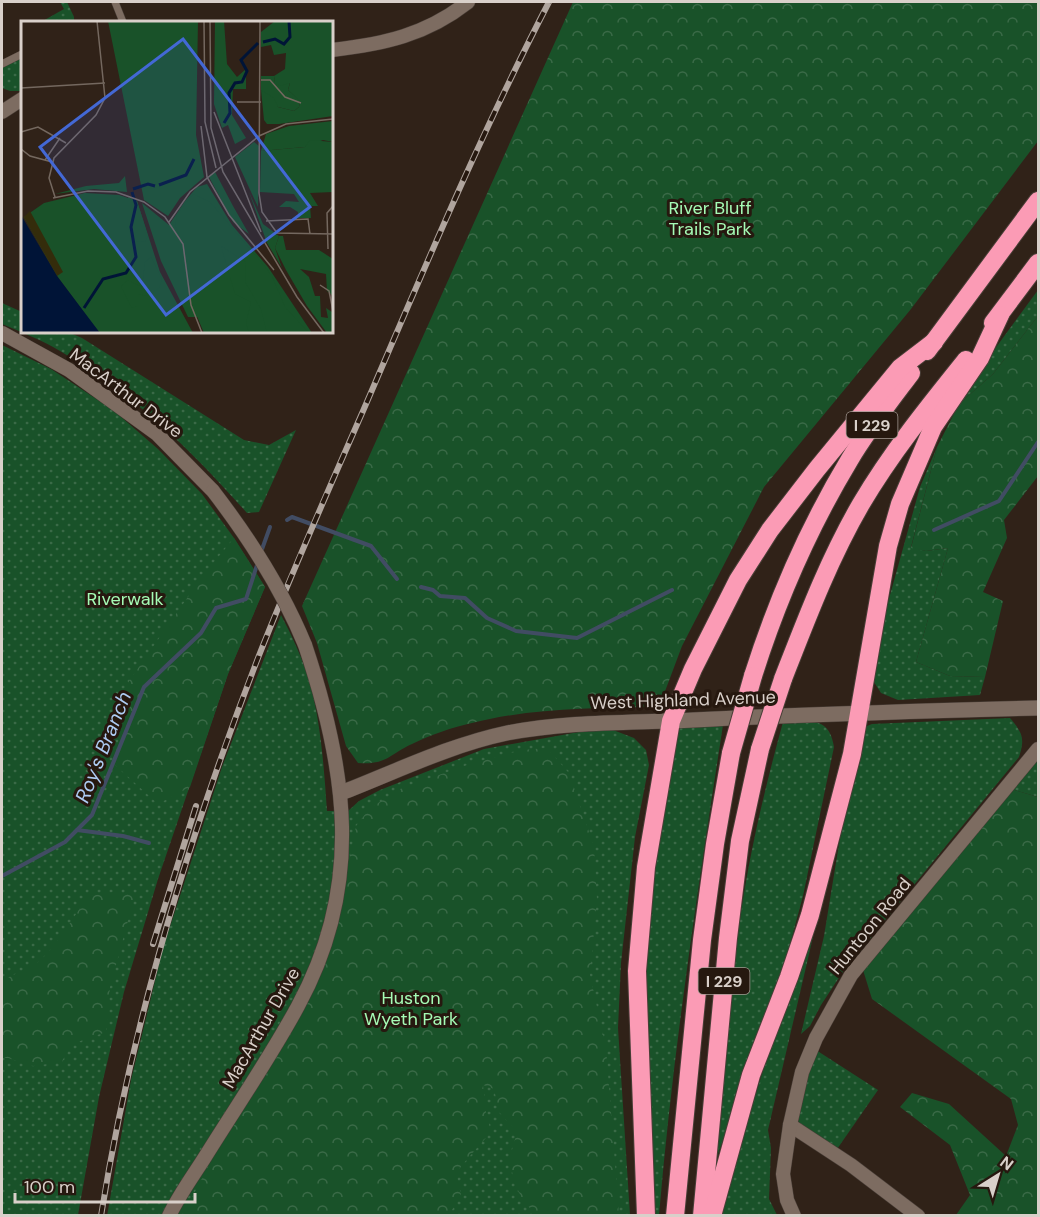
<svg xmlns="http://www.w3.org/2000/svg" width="1040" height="1217" viewBox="0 0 1040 1217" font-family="'DM Sans',sans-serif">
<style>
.grass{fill:url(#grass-dots)}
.forest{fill:url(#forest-crowns)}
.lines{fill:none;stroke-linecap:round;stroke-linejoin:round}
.stream{stroke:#414c63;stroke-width:4}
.lane-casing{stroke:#493e37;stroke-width:8}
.street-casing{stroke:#493e37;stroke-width:15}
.secondary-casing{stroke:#493e37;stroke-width:16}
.highway-casing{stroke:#493e37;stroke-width:20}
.lane{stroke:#7d6c61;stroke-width:7}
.street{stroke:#7d6c61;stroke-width:14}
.secondary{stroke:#7d6c61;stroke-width:15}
.highway{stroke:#fb9bb5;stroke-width:18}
.rail-casing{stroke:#b0a59e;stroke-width:6}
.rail{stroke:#26180f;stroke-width:4;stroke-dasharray:11;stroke-linecap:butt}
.street-bridge-casing{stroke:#493e37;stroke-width:15;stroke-linecap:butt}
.highway-bridge-casing{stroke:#493e37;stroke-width:20;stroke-linecap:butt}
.street-bridge{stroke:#7d6c61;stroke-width:14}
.highway-bridge{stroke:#fb9bb5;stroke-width:18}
.labels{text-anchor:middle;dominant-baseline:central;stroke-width:6;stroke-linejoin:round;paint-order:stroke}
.shield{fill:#26180f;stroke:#a39992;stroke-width:1.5}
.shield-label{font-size:16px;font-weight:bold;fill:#d9d0ca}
.park-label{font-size:18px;fill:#a5fbb5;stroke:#26180f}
.street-label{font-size:18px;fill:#d9d0ca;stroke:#26180f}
.water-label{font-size:20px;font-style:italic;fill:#aeccf3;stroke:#26180f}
.inset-river{fill:none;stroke:#001437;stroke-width:3}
.inset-road{fill:none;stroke:#74685f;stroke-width:1.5}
.view{fill:#4368d5;fill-opacity:0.15;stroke:#4368d5;stroke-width:3}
.inset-edge{fill:none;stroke:#d9d0ca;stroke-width:3}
</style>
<defs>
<pattern id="grass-dots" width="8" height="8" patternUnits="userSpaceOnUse" patternTransform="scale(1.5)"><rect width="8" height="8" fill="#195229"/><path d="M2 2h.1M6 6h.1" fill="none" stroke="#3a6a47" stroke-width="1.8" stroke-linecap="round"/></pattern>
<pattern id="forest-crowns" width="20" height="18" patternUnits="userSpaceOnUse" patternTransform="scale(1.5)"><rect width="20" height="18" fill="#195229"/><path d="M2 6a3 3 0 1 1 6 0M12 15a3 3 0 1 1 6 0" fill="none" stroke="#3a6a47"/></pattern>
</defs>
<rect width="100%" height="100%" fill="#302218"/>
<!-- grass -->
<g class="grass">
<path d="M60,2H67L74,17V22H41L64,9Z"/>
<path d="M22,57V91H10L2,88V67Z"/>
<path d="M1038,290V316L993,374L959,404L975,376Z"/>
<path d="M2,303L22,312V332H68L82,338L244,440L269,445L296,430L259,512L247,513C192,451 133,393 60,351C42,340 21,332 2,324Z"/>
<path d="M2,345L51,369L113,410L158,449L202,494L234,538L265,587L228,674L158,879L124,992L99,1097L78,1215H2Z"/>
<path d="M937,447L911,547L926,551L948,548L916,662L950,676L985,677L980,695L898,700L881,693L872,679V660L920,487Z"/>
<path d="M281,615C292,636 303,659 310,683C321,724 324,768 327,811H348L359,801L380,790L484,749L590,730H613L634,738L646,750L649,765L635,837L621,963L618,1028L630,1215L107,1216L131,1080L163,948L222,767Z"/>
<path d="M1010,718C1023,733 1025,739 1019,757L844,970L821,1005L810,1026L801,1034L824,936L849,783L862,728L872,724Z"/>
<path d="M783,722C809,722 829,715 834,747L803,896L789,948L716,1160C723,1087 728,1014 737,942C746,867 763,795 783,722Z"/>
<path d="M680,725H723C698,888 673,1051 659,1215L647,1216L634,1015L668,740Z"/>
<path d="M1038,755V797L1011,789Z"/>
<path d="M816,898L813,937L768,1130L771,1148L769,1199L777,1215L722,1216L727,1188Z"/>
<path d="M816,1050L878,1090L835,1152L800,1128L794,1115Z"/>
</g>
<!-- forest -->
<g class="forest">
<path d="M573,2H1038V141L911,309L764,487L682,646L664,694L654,707C593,708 531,708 472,723C453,727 430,735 412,744C388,755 387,765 358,763L346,746L317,643L302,606Z"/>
<path d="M1038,316V476L1004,520L1007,538L983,592L1003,601L985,677L950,676L916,662L948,548L926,551L911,548L937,447L959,404L993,374Z"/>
<path d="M234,538L265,587L228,674L190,787L158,804L114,764L129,681L204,574Z"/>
<path d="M547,748L568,772L594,846L597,899L590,975L606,1048L619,1215H538L523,1202L513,1178L510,1157L517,1132L499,1112L494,1089L483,1085L486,1112L491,1132L456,1172L461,1195L449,1215L182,1216L215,1154L291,1034L319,973L339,912L356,826L370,808L402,788L470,764L522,750Z"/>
<path d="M1011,789L1038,797V1215H956L970,1195L950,1145L900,1107L912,1093L949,1104L1006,1156L1018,1125L1011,1099L872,999L863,970Z"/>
<path d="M115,892L135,895L110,987L106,1032L72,1044L62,1062L33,1066L8,1058H2V984C10,972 26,973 37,963C58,945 72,919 88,896Z"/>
</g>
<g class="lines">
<!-- stream -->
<g class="stream">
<path d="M287,520L292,517L371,546L397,579"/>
<path d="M934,530L999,501L1038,442"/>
<path d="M261,552L270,527"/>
<path d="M421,587L433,590L440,596L465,598L487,618L516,631L577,638L672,590"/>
<path d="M77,830L123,836L149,843"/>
<path d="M2,876L65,842L92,815L144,687L201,633L216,608L246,599L258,562"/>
</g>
<!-- lane casing -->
<g class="lane-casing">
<g id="lane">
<path d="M115,2L123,22"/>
<path d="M2,64L22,54"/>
</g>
</g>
<!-- street casing -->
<g class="street-casing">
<g id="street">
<path d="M332,50C384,44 426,35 468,2"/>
<path d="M2,112L22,99"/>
<path d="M2,333L69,370L157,434L213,491"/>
<path d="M790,1125L851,1165L918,1216"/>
<path d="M169,1216C179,1195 193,1176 205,1157C236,1107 270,1058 298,1006C364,885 347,770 305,645"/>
<path d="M794,1216L787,1200L783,1174L790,1125L802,1072L816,1038L851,975L1038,749"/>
</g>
</g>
<!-- secondary casing -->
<g class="secondary-casing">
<path id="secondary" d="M341,793C395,772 450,745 507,733C569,721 631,723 693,720C808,714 923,711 1038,708"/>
</g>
<!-- highway casing -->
<g class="highway-casing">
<g id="highway">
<path d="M993,323L1038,263"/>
<path d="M927,351L1038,201"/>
<path d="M753,676C777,600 809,527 850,459C868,429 890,401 911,373"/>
<path d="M783,679C806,620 829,559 861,504C891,453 929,406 966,360"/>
<path d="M646,1216L637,971L646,867L671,721L693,669L738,580L770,530L817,469L900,368L934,342"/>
<path d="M675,1216L702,940L715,844L731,753"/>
<path d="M702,1216L728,938L740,841L760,749"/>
<path d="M712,1216L751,1075L789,977L810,915L852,754L888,546L900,504L933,427L980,358L1000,315"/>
</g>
</g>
<!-- lane -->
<use href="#lane" class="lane"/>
<!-- street -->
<use href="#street" class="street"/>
<!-- secondary -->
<use href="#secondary" class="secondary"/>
<!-- highway -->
<use href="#highway" class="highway"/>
<!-- rail casing -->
<g class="rail-casing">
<g id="rail">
<path d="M153,944L196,806"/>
<path d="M101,1216C131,1027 189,836 258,658C291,574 327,493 363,411C422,274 480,135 549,2"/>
</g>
</g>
<!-- rail -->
<use href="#rail" class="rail"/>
<!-- street-bridge casing -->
<g class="street-bridge-casing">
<path id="street-bridge" d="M213,491C250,539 282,589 305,645"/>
</g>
<!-- highway-bridge casing -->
<g class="highway-bridge-casing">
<g id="highway-bridge">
<path d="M760,749L783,679"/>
<path d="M731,753L753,676"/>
</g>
</g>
<!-- street-bridge -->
<use href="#street-bridge" class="street-bridge"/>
<!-- highway-bridge -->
<use href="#highway-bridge" class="highway-bridge"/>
</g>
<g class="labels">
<!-- shield labels -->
<g class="shield">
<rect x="846.5" y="412" width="51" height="26" rx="4.5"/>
<rect x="698.5" y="968" width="51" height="26" rx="4.5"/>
</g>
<g class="shield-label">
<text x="872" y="425">I 229</text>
<text x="724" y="981">I 229</text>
</g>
<!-- park labels -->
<g class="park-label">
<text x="710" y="208">River Bluff<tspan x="710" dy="21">Trails Park</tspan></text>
<text x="125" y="599">Riverwalk</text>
<text x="411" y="998">Huston<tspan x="411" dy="21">Wyeth Park</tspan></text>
</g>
<!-- street labels -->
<g class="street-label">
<text transform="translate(126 393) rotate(37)">MacArthur Drive</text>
<text transform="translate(683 700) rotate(-2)">West Highland Avenue</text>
<text transform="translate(870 926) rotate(-51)">Huntoon Road</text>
<text transform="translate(261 1028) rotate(-60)">MacArthur Drive</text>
</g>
<!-- water labels -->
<g class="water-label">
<text transform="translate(103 747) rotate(-68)">Roy's Branch</text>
</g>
</g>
<!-- overview -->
<g transform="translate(21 21)">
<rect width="312" height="312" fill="#302218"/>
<path d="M240,55H253L254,62H269L267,69L279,79L278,86L273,90L257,86L240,69ZM312,100V121L302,119L284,126L240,130L245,113L268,105ZM233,121L238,125L237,186L214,136ZM194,151L212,185L228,213L212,201L188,156ZM104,155L106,171L73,168L34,173L65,165L98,162ZM186,163L211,204L247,246L291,312H206L205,296H167L140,240L121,182L148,204L164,180L176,166ZM228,171L242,203L258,215L254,227L261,247L246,222ZM64,172L98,174L116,180L139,251L172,312H79L72,304L36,255L3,196L23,182Z" fill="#195229"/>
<path d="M87,0H177L175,114L183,156L159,177L147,195L123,179ZM194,0H203L206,43L216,56L225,48V68H212L211,94L225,117L214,123L207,104L201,107L193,83ZM254,0H312V95L258,103H246L243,99L240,69L253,77L257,86L273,90L278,86L279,80L267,69L269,62L259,65L254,62L253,55L264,48L265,32L253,34L250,24L240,26V11ZM289,119L312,121V171L289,172L297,185H289L290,197H277V191L269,186H258L265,180L278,181L273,173L239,171L240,130L284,126ZM172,173L189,181L237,237L251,255L264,286L288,312H246L240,288L224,261L225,241L200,225L214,273L230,281L225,302L228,312H183L172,286L164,228L154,204L156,193ZM107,176L116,180L127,215L124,221L114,220L107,207ZM258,215H262L265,229H298L312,238V275L306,270L305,253L279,248L288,256L294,275H299L300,296L307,297L305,287L311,291L312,312H306L286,285L265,249L254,227ZM130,236L141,258L138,267L126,275L117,273V285L111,287L100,266L106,259L121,266L124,241Z" fill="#195229"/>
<path d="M9,190L42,251L36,255L3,196Z" fill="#342c0b"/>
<path d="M0,194L36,255L79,312H0Z" fill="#001437"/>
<path class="inset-river" d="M242,21L254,18L263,23L269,16L268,0M203,102L209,92L208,72L214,62L221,61L226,50L220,39L237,22M138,164L165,154L173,138M112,168L127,163L134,165M63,287L82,258L105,252L115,236L110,206L115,184L111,171"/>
<path class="inset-road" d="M183,0L184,101L195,147M189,0L190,107L202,151L276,276L303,312M239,0L238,172L241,191L256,212L312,213M240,59H249L264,76L280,82M0,67L84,62M216,81H240M193,91L240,211M180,105L186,156L208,194L253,249M0,111L17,106L45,122M0,128L9,135L31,141M24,139L39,117M34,176L28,157L33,137L75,94L84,77L76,0M32,177L67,170L95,171L123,181L144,196L162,223L170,284L181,312M245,200L287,198L289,213M148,201L169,171L238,115L265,103L312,98M307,228L306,192L312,185M299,264L308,270L312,290"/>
<path class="view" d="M162,18L289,186L145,294L19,126Z"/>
<rect width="312" height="312" class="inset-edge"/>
</g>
<!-- border -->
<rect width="1040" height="1217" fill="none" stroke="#d9d0ca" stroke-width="6"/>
<!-- north arrow -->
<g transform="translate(998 1175) rotate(37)" stroke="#26180f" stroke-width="4.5" paint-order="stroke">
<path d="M0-4.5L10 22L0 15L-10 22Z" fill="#d9d0ca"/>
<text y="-9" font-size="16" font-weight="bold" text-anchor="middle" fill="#d9d0ca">N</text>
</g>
<!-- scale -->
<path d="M15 1193v9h180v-9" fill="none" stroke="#d9d0ca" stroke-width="3"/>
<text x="24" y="1193" font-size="18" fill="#d9d0ca" stroke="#26180f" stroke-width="4.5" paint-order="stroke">100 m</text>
</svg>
